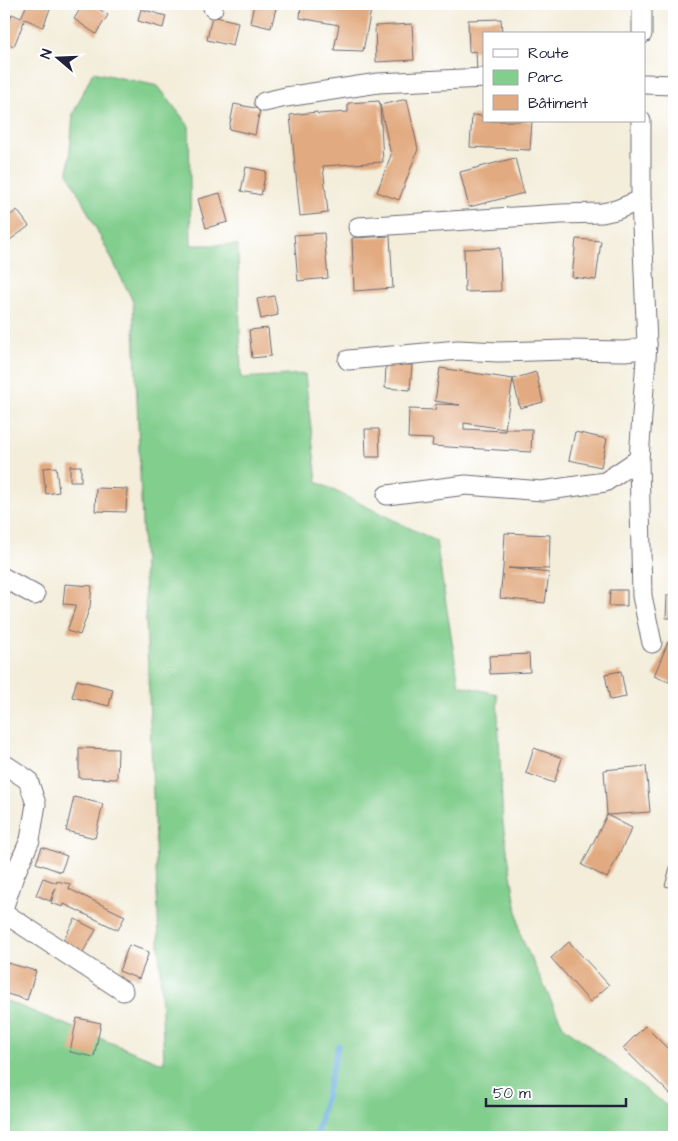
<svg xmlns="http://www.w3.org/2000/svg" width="678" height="1141" viewBox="0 0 678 1141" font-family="'Architects Daughter',sans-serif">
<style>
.green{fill:#81ce8d;stroke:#527864}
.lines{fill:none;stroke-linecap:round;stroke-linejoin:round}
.stream{stroke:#6cafe1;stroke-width:5.5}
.building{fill:#e2aa80;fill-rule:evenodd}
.minor-casing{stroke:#6b6973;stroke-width:21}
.minor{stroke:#fff;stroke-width:19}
</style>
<rect width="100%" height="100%" fill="#fff"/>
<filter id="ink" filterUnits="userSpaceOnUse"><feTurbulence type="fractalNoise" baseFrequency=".02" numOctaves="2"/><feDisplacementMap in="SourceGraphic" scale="10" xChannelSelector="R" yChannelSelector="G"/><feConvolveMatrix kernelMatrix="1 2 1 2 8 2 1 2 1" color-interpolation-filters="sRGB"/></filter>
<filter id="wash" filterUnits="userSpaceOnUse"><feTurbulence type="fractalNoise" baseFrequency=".0096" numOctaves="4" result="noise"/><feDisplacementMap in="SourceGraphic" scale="20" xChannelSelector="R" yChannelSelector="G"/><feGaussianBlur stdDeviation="1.12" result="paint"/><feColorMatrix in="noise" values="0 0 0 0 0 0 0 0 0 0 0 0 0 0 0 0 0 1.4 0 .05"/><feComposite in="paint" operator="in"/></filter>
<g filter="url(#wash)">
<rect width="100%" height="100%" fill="#f3edda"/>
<!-- green -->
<path class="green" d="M93,72L158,86L189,126L191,245H238L241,378L305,374L317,482L436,541L459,685L497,694L503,824L521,937L563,1026L674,1111V1137H4V1000L164,1064L133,301L68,173L73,114Z"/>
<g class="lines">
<!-- stream -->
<path class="stream" d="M316,1137L338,1045"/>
</g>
<g id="blocks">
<!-- building -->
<g class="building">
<path d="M27,4H52L43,27L25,19L14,46L4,42V33L12,14L21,18Z"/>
<path d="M83,4H91L108,15L96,34L74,19Z"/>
<path d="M254,4H277L271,28L250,23Z"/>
<path d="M301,4L372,5L363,51L334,50L339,25L300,18Z"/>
<path d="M141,9L166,16L163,28L138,21Z"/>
<path d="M212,16L238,22L233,46L207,40Z"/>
<path d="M501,19L502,34H484V72L477,73L476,51L469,52L468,20Z"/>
<path d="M412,24L414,60L376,62L375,26Z"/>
<path d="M407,99L418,149L399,200L377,192L391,155L380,105L383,162L323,166L328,213L300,216L290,115L317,112L318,114L348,112V103L379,101L380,105Z"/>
<path d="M234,104L260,109L255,135L229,129Z"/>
<path d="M472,115L484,116V121H532L530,150L470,147Z"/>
<path d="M515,158L524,193L469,207L460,172Z"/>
<path d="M246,167L266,171L261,195L241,191Z"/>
<path d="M220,193L228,222L206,228L198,199Z"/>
<path d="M17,210L29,226L6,243L4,240V220Z"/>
<path d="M324,233L328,278L298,281L294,235Z"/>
<path d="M390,236L393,288L354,291L352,238Z"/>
<path d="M576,239L601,241L596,280L572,277Z"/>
<path d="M500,248L501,291L465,292L464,249Z"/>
<path d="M274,296L278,315L261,319L257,299Z"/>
<path d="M268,328L271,356L252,358L249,330Z"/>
<path d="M386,364L412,365L410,390L385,388Z"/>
<path d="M440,368L513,379L505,429H532L531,452L432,446L433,439L408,438L409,409L435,410L436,404L460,405L435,401ZM464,423L505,429V431L464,429Z"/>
<path d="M536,372L543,402L520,408L513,379Z"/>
<path d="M365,429H379L380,457H366Z"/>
<path d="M575,432L607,439L601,467L569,460Z"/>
<rect x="70" y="466" width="11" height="15"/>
<path d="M56,467L59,492L46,494L43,468Z"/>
<path d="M96,488L127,489L126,512L95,511Z"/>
<path d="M505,533L550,535L549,569L508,568L549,573L545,603L500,598L503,568Z"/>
<path d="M65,584L92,586L90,607L80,635L67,631L76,605L63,604Z"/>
<path d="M610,590H627V606H609Z"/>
<path d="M667,595L674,596V618H666Z"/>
<path d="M668,642L674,644V684L654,676Z"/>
<path d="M529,654L530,672L490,674L489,656Z"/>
<path d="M621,671L626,697L610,700L605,674Z"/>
<path d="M77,680L113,689L109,706L72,697Z"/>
<path d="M79,748L118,749L117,779L79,778Z"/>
<path d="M534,748L562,758L554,783L526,773Z"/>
<path d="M646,766L650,812L607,815L632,828L607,878L582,865L607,815L604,770Z"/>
<path d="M74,797L103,804L95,838L66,831Z"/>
<path d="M42,847L67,856L61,872L36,863Z"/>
<path d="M674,852V888L665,886Z"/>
<path d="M43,878L57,883V881L70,884L69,889L125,916L118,930L64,904L63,907L51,903L56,887L50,901L36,895Z"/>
<path d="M75,919L96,930L80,957L60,946Z"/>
<path d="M569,942L609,985L590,1002L551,958Z"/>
<path d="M129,945L149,952L139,979L119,971Z"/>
<path d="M4,962L36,971L27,1000L4,993Z"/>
<path d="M77,1018L101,1023L94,1057L70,1052Z"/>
<path d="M645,1026L674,1055V1091L671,1095L623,1048Z"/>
</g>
</g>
</g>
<g filter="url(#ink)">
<use href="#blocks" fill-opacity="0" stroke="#6b6973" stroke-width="1"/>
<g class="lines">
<!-- minor casing -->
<g class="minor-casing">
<g id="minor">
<path d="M642,4V34"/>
<path d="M213,8V4"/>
<path d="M644,84L674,85"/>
<path d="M264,102L286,97L378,83L484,78"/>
<path d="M641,121V200L647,344L639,459L642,596L652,643"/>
<path d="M358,227L561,214L602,213L616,210L641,200"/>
<path d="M348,360L458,350L498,352L565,350L625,351L634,350L647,344"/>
<path d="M387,495L466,485L542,491L605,482L639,459"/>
<path d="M4,578L35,595"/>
<path d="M4,764L28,780L36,804L30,840L14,876L4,906"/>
<path d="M4,913L123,991"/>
</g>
</g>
<!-- minor -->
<use href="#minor" class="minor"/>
</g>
</g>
<!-- margin -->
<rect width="678" height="1141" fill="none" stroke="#fff" stroke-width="20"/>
<!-- legend -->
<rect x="483" y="32" width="162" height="90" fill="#ffffff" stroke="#a7a7b1"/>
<rect x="493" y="49" width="25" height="8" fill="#ffffff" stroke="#a7a7b1"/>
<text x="528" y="58" font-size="15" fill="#22223b">Route</text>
<rect x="493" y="70" width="25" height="15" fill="#81ce8d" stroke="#a7a7b1"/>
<text x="528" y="82" font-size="15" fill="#22223b">Parc</text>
<rect x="493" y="95" width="25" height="15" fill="#e2aa80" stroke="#a7a7b1"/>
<text x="528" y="108" font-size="15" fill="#22223b">Bâtiment</text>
<!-- north arrow -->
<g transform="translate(58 58) rotate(289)" stroke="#ffffff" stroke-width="4" paint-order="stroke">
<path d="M0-4L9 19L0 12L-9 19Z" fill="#22223b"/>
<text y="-8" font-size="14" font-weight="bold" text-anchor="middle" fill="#22223b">N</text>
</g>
<!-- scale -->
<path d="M486 1098v8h140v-8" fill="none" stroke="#22223b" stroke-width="2.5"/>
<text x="493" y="1098" font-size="15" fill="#22223b" stroke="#ffffff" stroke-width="4" paint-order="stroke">50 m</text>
</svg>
